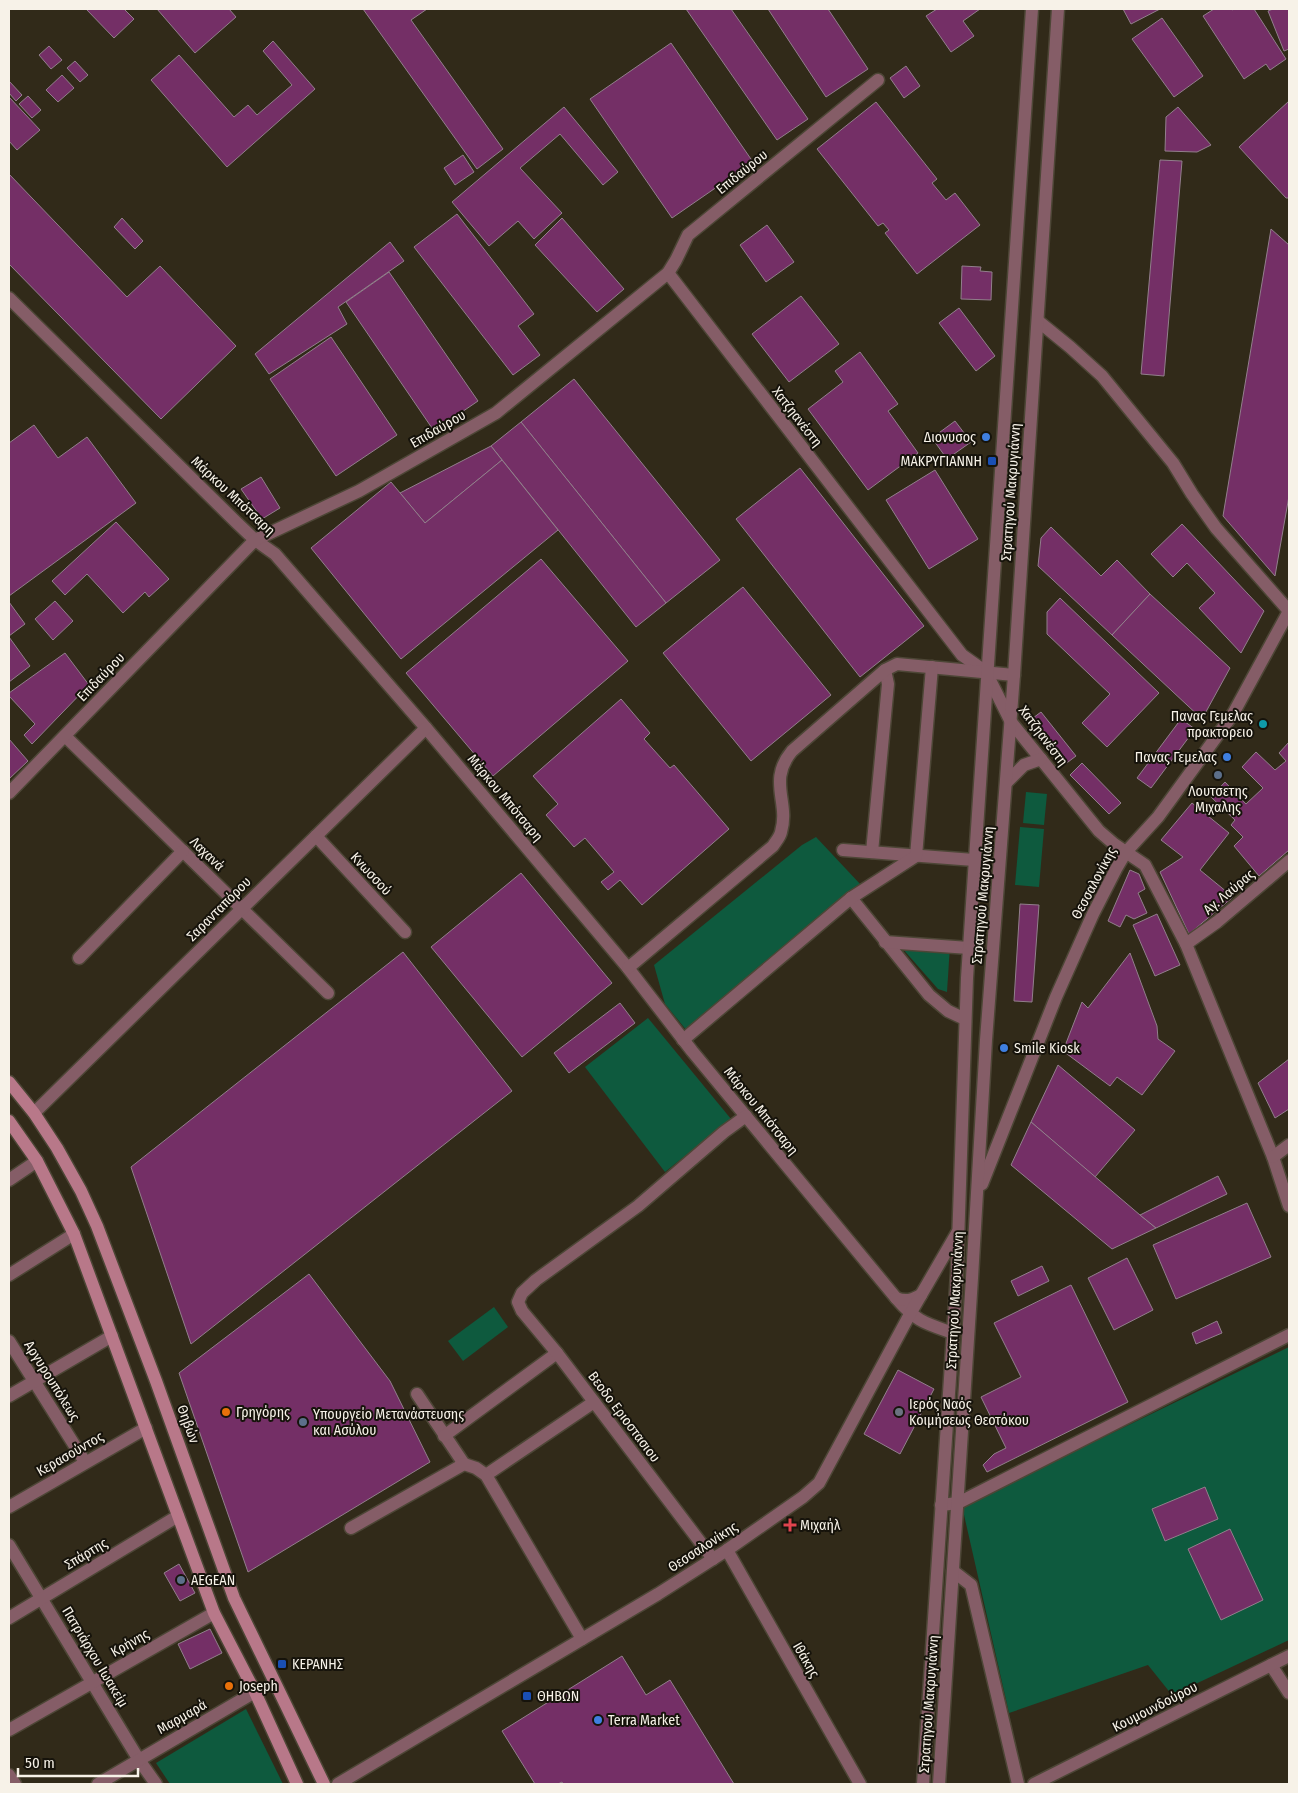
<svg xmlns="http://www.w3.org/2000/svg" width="1298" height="1793" viewBox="0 0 1298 1793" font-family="'Fira Sans Condensed',sans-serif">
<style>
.green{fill:#0e5a3e}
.building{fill:#742f66;stroke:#927f8c}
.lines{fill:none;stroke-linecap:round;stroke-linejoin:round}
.pedestrian-casing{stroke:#4d4636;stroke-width:15}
.minor-casing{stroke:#4d4636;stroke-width:15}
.tertiary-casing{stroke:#4d4636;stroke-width:15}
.secondary-casing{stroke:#4d4636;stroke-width:15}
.pedestrian{stroke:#855d67;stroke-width:12}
.minor{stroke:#855d67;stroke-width:12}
.tertiary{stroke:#855d67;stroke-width:12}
.secondary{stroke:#b87889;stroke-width:12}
.shop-dot{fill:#3f7fe0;stroke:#16130b;stroke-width:2}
.transit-dot{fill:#1a4fb4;stroke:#16130b;stroke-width:2}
.culture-dot{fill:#0f9aa8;stroke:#16130b;stroke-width:2}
.service-dot{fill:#5c6f8a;stroke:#16130b;stroke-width:2}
.food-dot{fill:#e8710a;stroke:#16130b;stroke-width:2}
.worship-dot{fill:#6b7280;stroke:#16130b;stroke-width:2}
.health-dot{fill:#e0444e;stroke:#16130b;stroke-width:2}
.labels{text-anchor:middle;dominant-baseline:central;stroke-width:4;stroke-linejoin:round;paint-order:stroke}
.street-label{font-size:14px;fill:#f7f2e8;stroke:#16130b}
.poi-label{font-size:14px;fill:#f7f2e8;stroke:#16130b;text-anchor:start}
</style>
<rect width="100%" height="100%" fill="#312a19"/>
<!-- green -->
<g class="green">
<path d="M1026,792L1047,794L1044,825L1023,823Z"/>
<path d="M1020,827L1044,829L1039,887L1015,885Z"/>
<path d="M816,837L861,885L687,1031L665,1004L654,965L802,845Z"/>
<path d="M950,946L947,992L938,989L902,948Z"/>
<path d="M648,1018L731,1119L665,1172L585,1067Z"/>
<path d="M494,1307L508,1327L463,1361L448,1341Z"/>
<path d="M1289,1347V1640L1172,1695L1148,1665L1009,1713L962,1506Z"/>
<path d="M246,1709L283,1784H170L156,1763Z"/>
</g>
<!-- building -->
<g class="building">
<path d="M86,9H124L134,19L114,38Z"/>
<path d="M157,9H229L236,17L195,53Z"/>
<path d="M363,9H427L411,20L503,149L477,169Z"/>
<path d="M686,9H731L808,119L777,140Z"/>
<path d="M768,9H828L868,69L826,97Z"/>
<path d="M937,9H980L963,21L974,36L951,52L926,16Z"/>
<path d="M1123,9H1160L1131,24Z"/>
<path d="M1214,9H1231L1232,10L1234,9H1254L1286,59L1270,70L1266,64L1244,79L1203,16Z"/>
<path d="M1273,9H1289V49L1284,51L1268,11Z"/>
<path d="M1162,18L1203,76L1174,97L1132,39Z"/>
<path d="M273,41L315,89L227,167L151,80L179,55L234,117L248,105L257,115L292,85L263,51Z"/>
<path d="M671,43L753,162L672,218L590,99Z"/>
<path d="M49,46L62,60L51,69L39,55Z"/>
<path d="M75,61L88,75L80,82L67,68Z"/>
<path d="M906,66L920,86L904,98L890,78Z"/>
<path d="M62,75L74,88L58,102L46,90Z"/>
<path d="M9,81L22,95L16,101L9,93Z"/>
<path d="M28,96L41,110L32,118L19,104Z"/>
<path d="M9,97L40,130L17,150L9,141Z"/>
<path d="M1289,101V198H1286L1239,147Z"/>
<path d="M876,102L937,179L932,183L946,200L955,193L980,225L917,274L885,233L889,230L883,223L878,226L817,149Z"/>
<path d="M564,107L618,172L603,185L560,134L520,168L562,213L534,239L518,221L489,246L452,202Z"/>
<path d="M1178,107L1211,145L1197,152L1165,151L1166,117Z"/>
<path d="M463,155L474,172L455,185L444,168Z"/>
<path d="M1160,160L1182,161L1164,376L1141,374Z"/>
<path d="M9,174L127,297L160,266L236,346L161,419L9,264Z"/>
<path d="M457,214L534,314L518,326L540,355L513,375L414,247Z"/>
<path d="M122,218L143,241L135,249L114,227Z"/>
<path d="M562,218L624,289L597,312L535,245Z"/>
<path d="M767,225L794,262L766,282L740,245Z"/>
<path d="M1271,229L1289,245V496L1275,576L1223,516Z"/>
<path d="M390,242L404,261L338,307L347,324L269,374L255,354Z"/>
<path d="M962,266L981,267L980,271L992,272L991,300L961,299Z"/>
<path d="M389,272L478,401L434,431L346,302Z"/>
<path d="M801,296L839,344L789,382L752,334Z"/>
<path d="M959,308L995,356L976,371L939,323Z"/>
<path d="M331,337L397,435L336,476L270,379Z"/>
<path d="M860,352L898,404L888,411L918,453L868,490L808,409L843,382L835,371Z"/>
<path d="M574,379L720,560L666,603L521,422Z"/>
<path d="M955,421L971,442L947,459L932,438Z"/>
<path d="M521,422L666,603L636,627L491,446Z"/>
<path d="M34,425L58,458L87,437L136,503L9,596V443Z"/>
<path d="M491,446L502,460L425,523L400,493Z"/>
<path d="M502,460L558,530L401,659L311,548L391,482L425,523Z"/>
<path d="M800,468L924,626L860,677L736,519Z"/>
<path d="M935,470L978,539L929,569L886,500Z"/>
<path d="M261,477L280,508L262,519L241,489Z"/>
<path d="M116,522L169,579L149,597L145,592L123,613L87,574L65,595L52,581Z"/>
<path d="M1182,524L1264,611L1241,653L1199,608L1215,593L1187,563L1173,577L1151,554Z"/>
<path d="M1051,527L1101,576L1117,560L1150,594L1112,635L1038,566L1041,538Z"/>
<path d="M541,559L628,661L493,776L406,673Z"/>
<path d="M743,587L831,695L751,761L663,653Z"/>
<path d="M1150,594L1230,668L1202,719L1112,635Z"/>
<path d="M1060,598L1159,693L1107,747L1082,723L1110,694L1047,634V612Z"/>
<path d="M55,601L73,621L53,640L35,619Z"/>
<path d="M9,602L25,624L9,636Z"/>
<path d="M9,637L30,666L9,682Z"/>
<path d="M65,653L89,685L32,744L24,735L35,724L9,696V693Z"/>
<path d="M621,699L650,733L644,739L670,768L674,765L729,829L642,905L620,880L608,890L601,882L614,872L585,838L574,847L546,815L558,804L533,776Z"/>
<path d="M1041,712L1076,756L1064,765L1029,721Z"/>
<path d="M1181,719L1195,729L1151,788L1137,778Z"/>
<path d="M9,739L28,761L9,779Z"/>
<path d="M1289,742V850L1259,876L1234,846L1243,837L1231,825L1235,820L1211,797L1225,782L1246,804L1263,788L1242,767L1256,752L1275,770L1286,761L1279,753Z"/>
<path d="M1082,763L1121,803L1109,814L1070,775Z"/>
<path d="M1192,803L1229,833L1200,870L1233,897L1189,934L1160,872L1183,857L1161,840Z"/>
<path d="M1130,870L1139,874L1145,889L1138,893L1147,913L1134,919L1126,915L1120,927L1108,921Z"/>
<path d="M521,873L612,983L522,1057L431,947Z"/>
<path d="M1020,904L1039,905L1032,1002L1014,1001Z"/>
<path d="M1157,914L1180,965L1155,976L1133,925Z"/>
<path d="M403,952L512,1091L191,1344L131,1167Z"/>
<path d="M1130,953L1157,1026L1158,1039L1175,1051L1142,1095L1117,1077L1110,1086L1063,1051L1082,1002L1088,1008Z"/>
<path d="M620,1003L635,1023L569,1073L554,1053Z"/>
<path d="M1289,1059V1109L1275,1118L1258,1083Z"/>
<path d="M1058,1065L1135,1130L1095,1177L1031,1122Z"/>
<path d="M1031,1122L1140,1215L1156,1228L1112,1249L1011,1165Z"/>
<path d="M1218,1176L1227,1194L1156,1228L1140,1215Z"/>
<path d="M1247,1203L1271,1257L1176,1299L1153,1245Z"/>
<path d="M1127,1258L1153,1310L1114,1330L1088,1278Z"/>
<path d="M1042,1266L1049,1281L1018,1296L1011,1281Z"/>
<path d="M309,1274L390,1381L430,1462L248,1572L179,1373Z"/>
<path d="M1071,1285L1128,1402L987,1472L983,1465L994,1454L1006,1448L981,1397L1021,1377L994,1323Z"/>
<path d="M1217,1321L1222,1333L1196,1344L1192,1333Z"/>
<path d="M898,1370L934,1389L900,1454L864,1434Z"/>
<path d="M1205,1487L1218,1519L1165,1541L1152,1509Z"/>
<path d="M1230,1529L1263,1600L1221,1620L1188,1549Z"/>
<path d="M179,1564L195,1593L180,1601L164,1573Z"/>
<path d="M210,1629L222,1653L190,1669L178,1644Z"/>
<path d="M622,1656L646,1695L670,1680L734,1784H563L562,1782L558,1784H535L502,1731Z"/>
</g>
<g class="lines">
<!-- pedestrian casing -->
<g class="pedestrian-casing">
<path id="pedestrian" d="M139,1760L156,1784"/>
</g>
<!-- minor casing -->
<g class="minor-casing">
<g id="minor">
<path d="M668,273L962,655L986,672L1011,722L1099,831L1114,844L1145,865L1186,944L1273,1157L1289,1206"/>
<path d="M9,298L236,522L255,540L275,554L426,728L628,968L692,1051L896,1298C917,1322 924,1323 953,1333"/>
<path d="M1038,321L1070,347L1102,376L1173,463L1192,494L1216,528L1289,611"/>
<path d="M65,736L328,993"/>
<path d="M9,793L255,540L359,491L496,413L668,273L676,260L688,235L878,80"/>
<path d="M316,836L405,932"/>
<path d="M843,850L974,860"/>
<path d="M872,852L888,684L885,670"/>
<path d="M851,898L929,995L948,1011L965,1019"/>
<path d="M885,942L969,948"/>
<path d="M1186,944L1217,922L1289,861"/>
<path d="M79,958L183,851"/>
<path d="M628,968L773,846C776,841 780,837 781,832C790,802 767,781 792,751L885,670L897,664L1014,675"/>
<path d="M683,1040L851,898L916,856L932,667"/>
<path d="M34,1113L426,728"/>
<path d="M1273,1157L1289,1145"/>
<path d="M9,1180L37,1161"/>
<path d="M9,1275L74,1234"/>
<path d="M9,1341L85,1462"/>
<path d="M417,1394L464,1464"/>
<path d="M9,1396L112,1336"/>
<path d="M444,1436L557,1353"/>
<path d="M486,1475L594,1402"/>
<path d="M941,1505L958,1503L1289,1335"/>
<path d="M9,1507L146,1428"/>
<path d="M351,1528L464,1464L476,1468L486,1475L582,1639"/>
<path d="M9,1545L139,1760"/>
<path d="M727,1550L860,1784"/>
<path d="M713,1559L557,1353L522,1311L518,1302L522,1293L536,1280L638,1206L724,1132L746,1116"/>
<path d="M953,1571L971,1585L1018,1784"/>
<path d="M9,1618L178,1516"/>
<path d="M1271,1665L1289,1693"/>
<path d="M9,1730L214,1613"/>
<path d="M9,1775L15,1784"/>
<path d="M98,1784L255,1692"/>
<path d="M1034,1784L1289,1656"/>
</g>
</g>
<!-- tertiary casing -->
<g class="tertiary-casing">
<g id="tertiary">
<path d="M1007,782L1024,765L1041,759"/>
<path d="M982,1184L1056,997L1093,914L1116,869L1126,852L1158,817L1233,714L1289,611"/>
<path d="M896,1298C906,1302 912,1300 921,1295"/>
<path d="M338,1784L658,1594L727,1550L803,1497L819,1483L910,1314L957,1233"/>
<path d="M923,1784L957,1273L967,978L1032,9"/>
<path d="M939,1784L972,1278L986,1040L1014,675L1058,9"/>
</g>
</g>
<!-- secondary casing -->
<g class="secondary-casing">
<g id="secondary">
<path d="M9,1082L34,1113L57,1148L81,1191L97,1226L156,1381L234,1598L324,1784"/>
<path d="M9,1121L37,1161L74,1234L214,1613L255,1692L297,1784"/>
</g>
</g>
<!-- pedestrian -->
<use href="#pedestrian" class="pedestrian"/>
<!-- minor -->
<use href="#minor" class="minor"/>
<!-- tertiary -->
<use href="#tertiary" class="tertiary"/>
<!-- secondary -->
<use href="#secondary" class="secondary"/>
</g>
<!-- markers -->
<g class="shop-dot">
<circle cx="986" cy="437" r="5"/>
<circle cx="1227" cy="757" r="5"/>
<circle cx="1004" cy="1048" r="5"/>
<circle cx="598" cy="1720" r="5"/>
</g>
<g class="transit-dot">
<rect x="987" y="456" width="10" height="10" rx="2.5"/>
<rect x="277" y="1659" width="10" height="10" rx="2.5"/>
<rect x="522" y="1691" width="10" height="10" rx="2.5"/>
</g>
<circle class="culture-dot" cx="1263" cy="724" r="5"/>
<g class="service-dot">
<circle cx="1218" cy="775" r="5"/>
<circle cx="303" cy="1422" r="5"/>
<circle cx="181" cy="1580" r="5"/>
</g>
<g class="food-dot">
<circle cx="226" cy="1412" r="5"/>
<circle cx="229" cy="1686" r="5"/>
</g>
<circle class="worship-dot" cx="899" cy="1412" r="5"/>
<path class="health-dot" d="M787.5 1517.5h5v5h5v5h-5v5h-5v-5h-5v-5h5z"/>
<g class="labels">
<!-- street labels -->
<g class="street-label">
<text transform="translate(742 172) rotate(-39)">Επιδαύρου</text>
<text transform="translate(797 417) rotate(52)">Χατζηανέστη</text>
<text transform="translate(438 429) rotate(-30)">Επιδαύρου</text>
<text transform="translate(1011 492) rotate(-86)">Στρατηγού Μακρυγιάννη</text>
<text transform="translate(233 496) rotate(43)">Μάρκου Μπότσαρη</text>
<text transform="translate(101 677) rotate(-46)">Επιδαύρου</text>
<text transform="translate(1043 736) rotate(53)">Χατζηανέστη</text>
<text transform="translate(505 798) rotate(50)">Μάρκου Μπότσαρη</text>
<text transform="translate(207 854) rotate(44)">Λαχανά</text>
<text transform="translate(371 874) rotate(47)">Κνωσσού</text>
<text transform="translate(1094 883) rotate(-62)">Θεσσαλονίκης</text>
<text transform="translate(1229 892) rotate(-40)">Αγ. Λαύρας</text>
<text transform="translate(983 895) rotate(-85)">Στρατηγού Μακρυγιάννη</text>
<text transform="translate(219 909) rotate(-45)">Σαρανταπόρου</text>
<text transform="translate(761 1111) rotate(51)">Μάρκου Μπότσαρη</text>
<text transform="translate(955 1300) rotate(-87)">Στρατηγού Μακρυγιάννη</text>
<text transform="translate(52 1381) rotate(58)">Αργυρουπόλεως</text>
<text transform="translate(624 1417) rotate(53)">Βεοδο Εριοστασιου</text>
<text transform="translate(188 1424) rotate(70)">Θηβών</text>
<text transform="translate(70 1454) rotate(-30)">Κερασούντος</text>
<text transform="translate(703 1547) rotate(-33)">Θεσσαλονίκης</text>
<text transform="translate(86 1554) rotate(-31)">Σπάρτης</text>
<text transform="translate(130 1643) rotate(-30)">Κρήνης</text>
<text transform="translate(95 1657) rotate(59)">Πατριάρχου Ιωακείμ</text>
<text transform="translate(806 1660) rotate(60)">Ιθάκης</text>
<text transform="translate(929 1704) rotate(-86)">Στρατηγού Μακρυγιάννη</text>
<text transform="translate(1155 1707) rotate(-27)">Κουμουνδούρου</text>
<text transform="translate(182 1717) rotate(-30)">Μαρμαρά</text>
</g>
<!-- poi labels -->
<g class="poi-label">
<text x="976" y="437" text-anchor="end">Διονυσος</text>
<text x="982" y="461" text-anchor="end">ΜΑΚΡΥΓΙΑΝΝΗ</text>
<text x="1253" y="716" text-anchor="end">Πανας Γεμελας<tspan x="1253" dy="16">πρακτορειο</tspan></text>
<text x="1217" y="757" text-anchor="end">Πανας Γεμελας</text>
<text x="1218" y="791" text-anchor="middle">Λουτσετης<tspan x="1218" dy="16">Μιχαλης</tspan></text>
<text x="1014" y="1048">Smile Kiosk</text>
<text x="909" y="1404">Ιερός Ναός<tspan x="909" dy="16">Κοιμήσεως Θεοτόκου</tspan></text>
<text x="236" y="1412">Γρηγόρης</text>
<text x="313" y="1414">Υπουργείο Μετανάστευσης<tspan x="313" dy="16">και Ασύλου</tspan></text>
<text x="800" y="1525">Μιχαήλ</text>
<text x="191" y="1580">AEGEAN</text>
<text x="292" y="1664">ΚΕΡΑΝΗΣ</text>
<text x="239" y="1686">Joseph</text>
<text x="537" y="1696">ΘΗΒΩΝ</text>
<text x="608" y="1720">Terra Market</text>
</g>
</g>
<!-- border -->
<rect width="1298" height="1793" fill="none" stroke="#f7f2e8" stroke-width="20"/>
<!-- scale -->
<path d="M18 1768v8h120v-8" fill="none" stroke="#f7f2e8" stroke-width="2.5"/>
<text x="25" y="1768" font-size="15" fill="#f7f2e8" stroke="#16130b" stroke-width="4" paint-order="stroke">50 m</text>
</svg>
